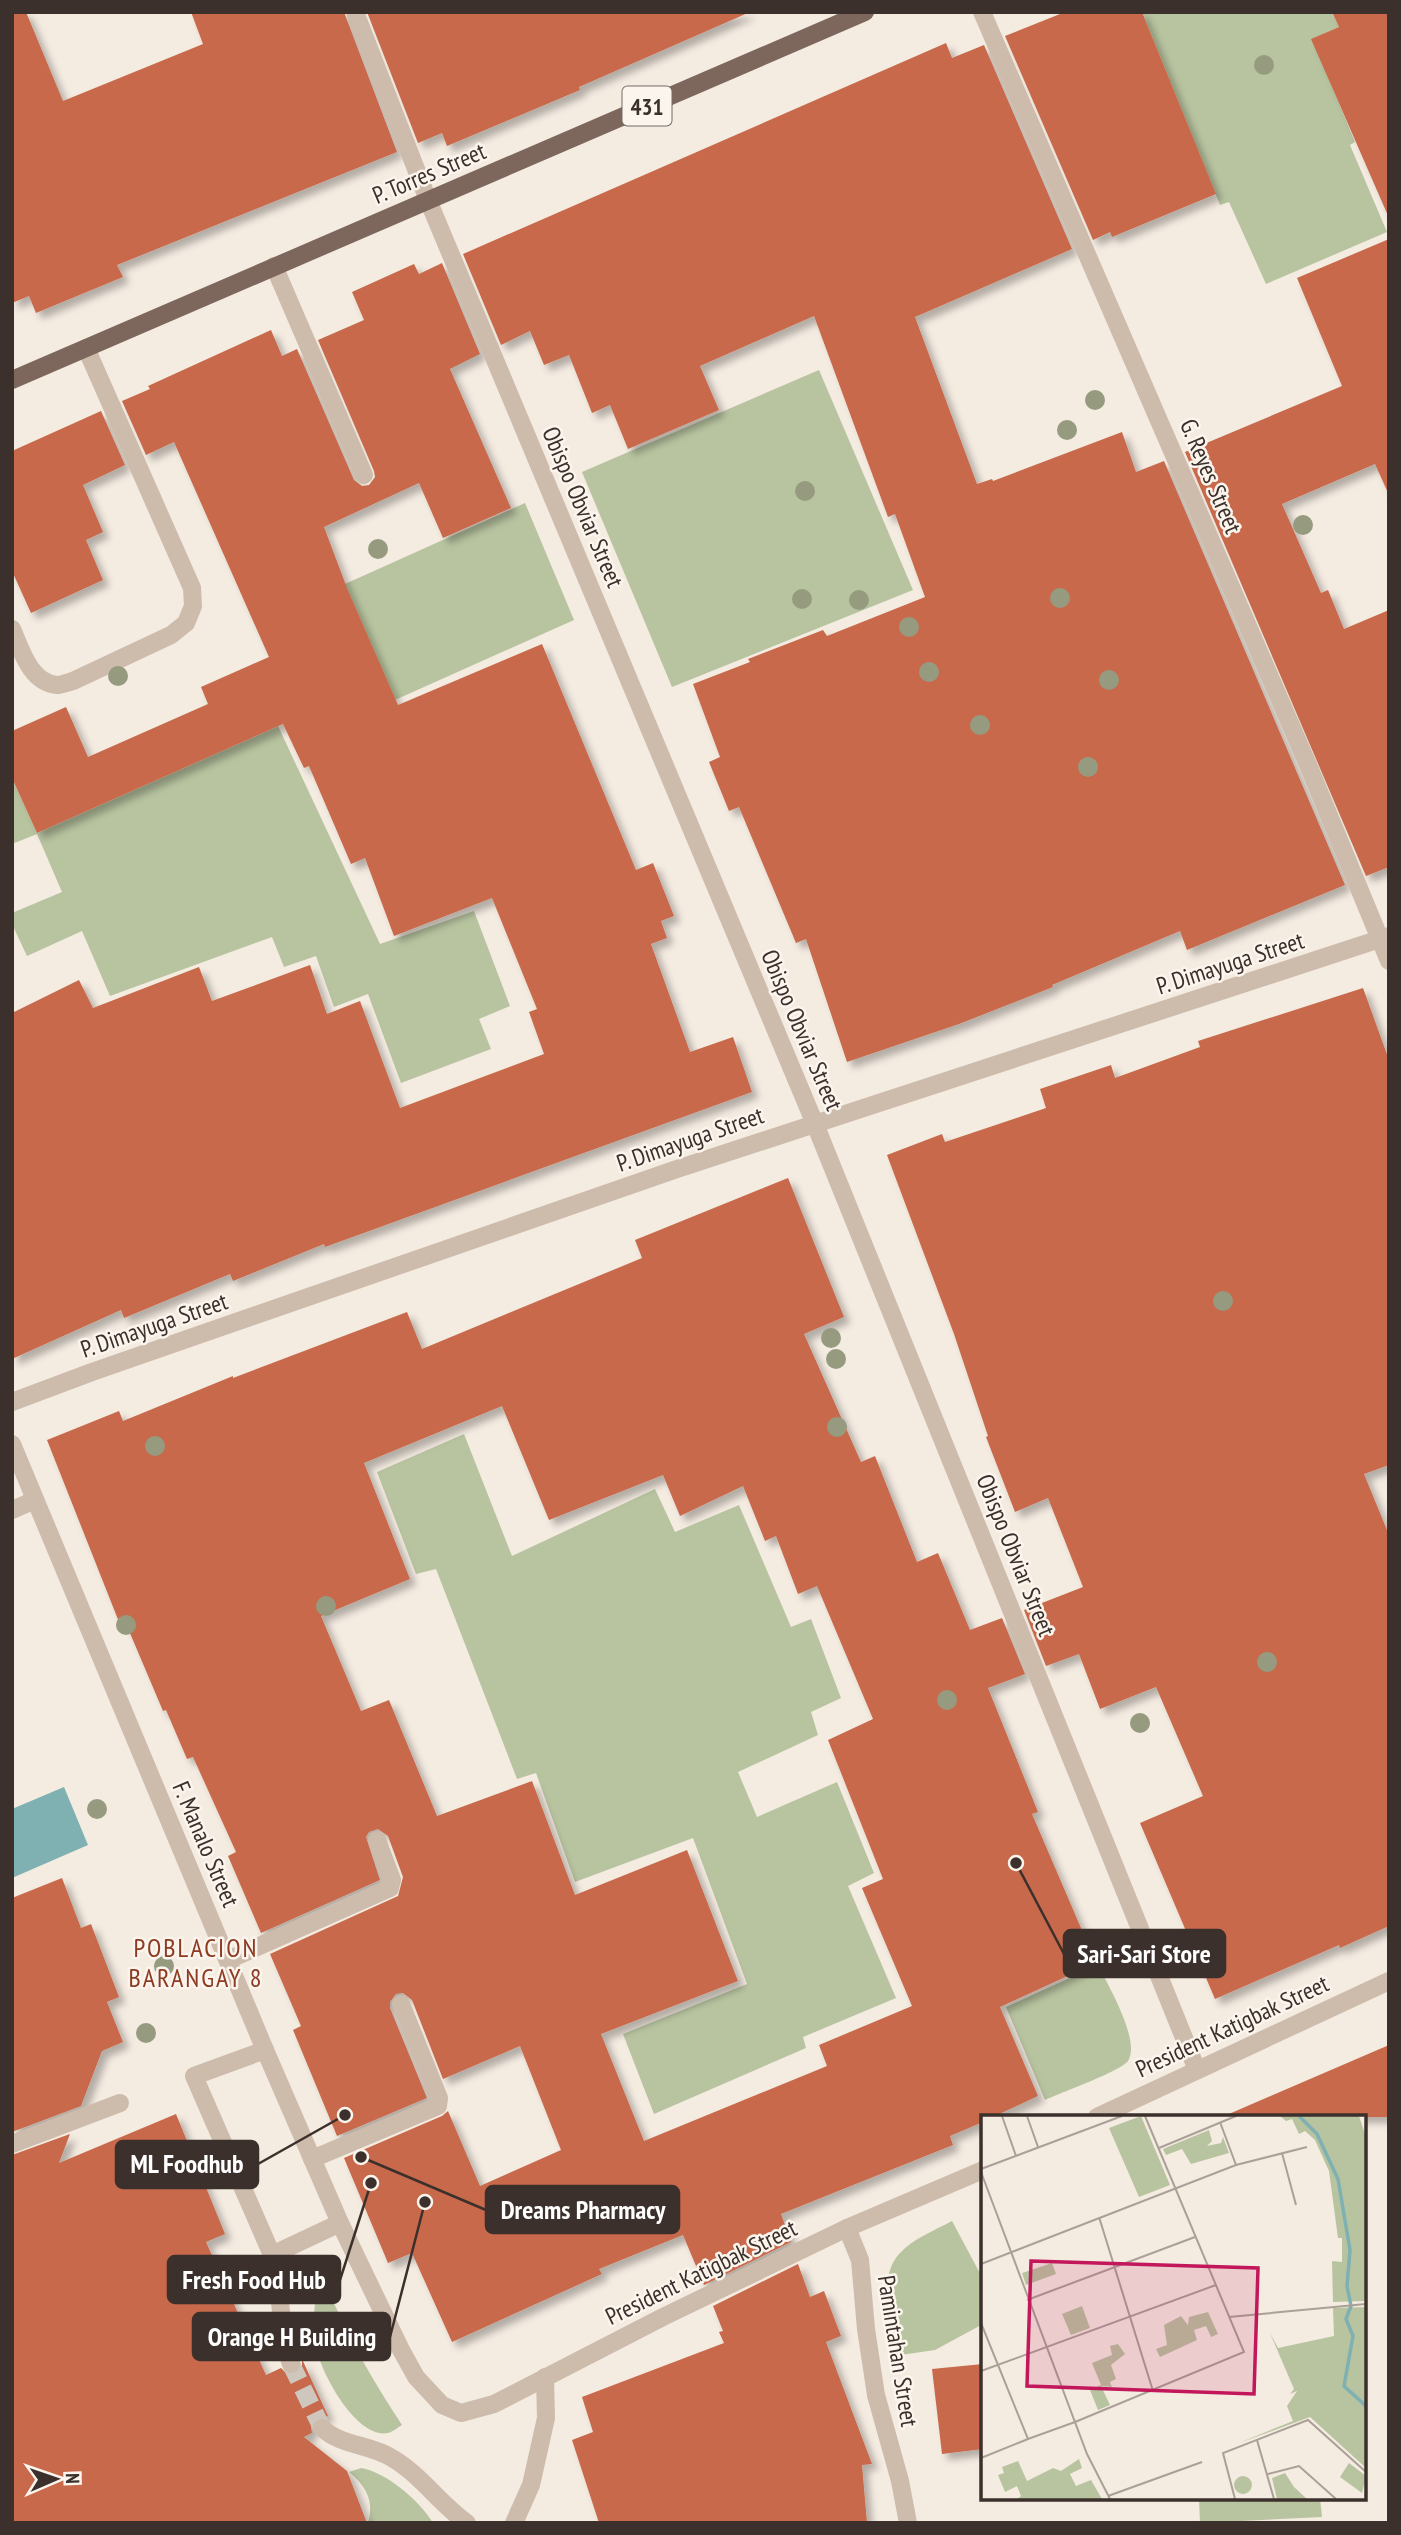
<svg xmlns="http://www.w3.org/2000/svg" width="1401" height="2535" viewBox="0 0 1401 2535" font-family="'PT Sans Narrow',sans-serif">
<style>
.green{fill:#b8c4a0}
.water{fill:#7fb0b2}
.building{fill:#c8694b;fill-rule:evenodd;filter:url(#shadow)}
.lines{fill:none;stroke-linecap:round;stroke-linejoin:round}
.minor-tunnel{stroke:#cfc6bd;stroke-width:18;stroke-dasharray:18 9;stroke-linecap:butt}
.minor{stroke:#cdbbac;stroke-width:18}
.major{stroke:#7d675c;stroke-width:18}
.tree{fill:#969b7f}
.labels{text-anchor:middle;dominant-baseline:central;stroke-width:5;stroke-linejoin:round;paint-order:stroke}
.shield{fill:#fbf5ee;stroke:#756b66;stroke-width:2}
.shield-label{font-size:23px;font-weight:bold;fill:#3b302b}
.street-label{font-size:24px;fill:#3b302b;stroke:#fbf5ee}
.neighbourhood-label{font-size:26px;letter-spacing:2px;fill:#8c3b22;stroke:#fbf5ee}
.inset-river{fill:none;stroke:#7fb0b2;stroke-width:3.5}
.inset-road{fill:none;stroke:#aaa098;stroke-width:2}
.view{fill:#c2185b;fill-opacity:0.15;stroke:#c2185b;stroke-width:3.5}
.inset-edge{fill:none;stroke:#3b302b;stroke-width:3.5}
.leader{fill:none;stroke:#3b302b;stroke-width:2.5}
.callout-dot{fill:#3b302b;stroke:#fbf5ee;stroke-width:2.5}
.callout{fill:#3b302b;stroke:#3b302b;stroke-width:2.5}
.callout-label{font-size:26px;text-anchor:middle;font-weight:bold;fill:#fff}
</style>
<defs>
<filter id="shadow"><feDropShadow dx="6" dy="6" stdDeviation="3.5" flood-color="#0004"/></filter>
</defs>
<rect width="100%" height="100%" fill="#f4ebe1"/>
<!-- green -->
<g class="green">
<path d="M1142,12H1332L1339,27L1312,39L1355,142L1350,145L1387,232L1266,284L1229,202L1220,205Z"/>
<path d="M819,370L913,590L672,687L582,472Z"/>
<path d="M525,503L574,620L395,700L345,584Z"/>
<path d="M278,726L380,944L474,911L510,1006L479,1019L491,1049L401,1083L368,994L334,1007L316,956L284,967L272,937L110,996L82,931L27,956L12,924V913L62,892L37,834L12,844V778L37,833Z"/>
<path d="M464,1434L512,1556L655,1489L675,1532L739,1505L791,1627L811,1619L841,1698L811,1712L818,1735L738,1772L757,1817L837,1782L874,1873L848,1886L896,1998L803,2037L806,2048L654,2114L623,2034L747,1984L693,1838L575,1882L536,1773L517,1779L436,1569L416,1574L377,1472Z"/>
<path d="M1098,1965C1108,1985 1141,2041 1128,2061C1121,2071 1060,2093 1045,2100L1006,2007Z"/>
<path d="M952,2221L983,2279V2324L935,2350L894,2356C891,2326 876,2278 900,2253C913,2239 935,2230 952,2221Z"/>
<path d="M328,2289C348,2338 373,2381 402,2425C398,2427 393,2432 388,2433C357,2439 323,2376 317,2351C313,2334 313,2315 316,2297Z"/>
<path d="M361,2468C386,2472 420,2501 433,2523H368C375,2501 365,2485 349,2472Z"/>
<path d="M1199,2498H1320L1322,2517L1200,2523Z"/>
</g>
<!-- water -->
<path class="water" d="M64,1787L88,1845L12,1878V1809Z"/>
<!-- building -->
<g class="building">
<path d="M12,12H26L63,101L203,44L191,12H344L397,152L117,265L123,277L36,313L29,296L12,303Z"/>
<path d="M367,12H750L579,87L580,90L447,146L442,133L418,143Z"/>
<path d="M1065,12H1142L1216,194L1112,237L1110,232L1093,240L1005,36Z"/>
<path d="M1332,12H1389V218L1311,39L1339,27Z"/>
<path d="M946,43L952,58L984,45L1072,249L915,317L977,484L992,479L993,481L1122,432L1136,472L1164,461L1345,885L1187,950L1180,931L1052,985L1053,987L959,1024L847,1062L806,939L796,943L739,807L729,811L709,762L720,757L693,684L750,662L748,659L823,630L827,636L925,597L895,514L888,517L814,316L700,366L719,410L628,449L610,405L592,413L569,355L544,365L530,331L501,345L463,254Z"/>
<path d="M1389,239V495L1375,464L1282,504L1321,593L1328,590L1344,629L1389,610V867L1366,876L1185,452L1342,386L1297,278Z"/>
<path d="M442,263L480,354L450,369L511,508L443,538L419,483L324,527L347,588L398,705L542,644L636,870L653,863L674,916L661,921L667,938L651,944L690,1052L733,1037L752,1092L325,1247L324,1244L233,1281L230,1274L124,1318L121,1310L12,1359V1013L79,980L93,1008L199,967L212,1001L310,965L327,1014L360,1001L400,1108L544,1054L529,1012L537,1009L492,898L394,936L365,858L351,864L309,766L304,768L283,724L37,833L12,778V731L66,707L88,757L208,704L201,687L269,657L174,442L146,455L122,401L150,389L148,386L271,330L282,356L297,349L354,480L362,486L369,485L375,477L374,471L318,340L364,320L352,292L414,264L419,274Z"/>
<path d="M101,411L125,465L83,485L103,532L86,540L103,580L31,613L12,571V451Z"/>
<path d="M1363,988L1389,1060V1465L1364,1474L1389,1535V1926L1340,1948L1339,1945L1215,1999L1140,1823L1203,1796L1156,1687L1100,1709L1079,1654L1046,1666L1024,1610L1083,1587L1048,1498L1015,1512L986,1437L988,1436L954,1334L887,1155L942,1134L945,1142L1046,1108L1040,1089L1111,1065L1115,1078L1200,1047L1198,1041Z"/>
<path d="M788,1178L844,1317L804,1334L861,1462L875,1456L917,1562L938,1553L970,1630L1002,1618L1025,1674L988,1688L1038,1812L1032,1814L1096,1963L1000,2007L1038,2096L993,2117H983V2122L950,2136L953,2145L781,2214L791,2242L704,2285L683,2235L599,2269L602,2274L452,2342L412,2253L388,2263L344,2158L442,2116L448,2111L480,2186L561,2150L520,2046L443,2079L412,2000L403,1993L396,1994L390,2002V2008L427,2098L337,2136L293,2030L301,2026L270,1954L398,1896L403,1877L388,1836L378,1829L369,1832L366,1837L380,1880L261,1933L228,1856L236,1852L193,1757L187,1759L166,1710L163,1711L124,1619L119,1622L47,1440L119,1411L123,1421L233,1376V1378L407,1312L422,1349L642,1258L635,1240ZM502,1406L549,1520L663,1475L680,1516L743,1486L765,1541L776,1536L798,1594L817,1586L873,1719L828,1740L883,1879L862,1888L912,2006L819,2045L827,2066L644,2141L601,2034L738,1981L687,1850L575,1895L532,1781L437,1816L389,1700L361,1711L321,1616L410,1579L364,1463Z"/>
<path d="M62,1878L81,1928L91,1924L119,1997L107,2002L123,2042L102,2051L81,2106L12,2132V1898Z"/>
<path d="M1389,2045V2117H1222Z"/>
<path d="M176,2114L225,2234L206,2242L266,2375L281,2368L288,2375H295L302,2367V2359L328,2416L314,2421L311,2427L312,2433L304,2437L347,2471L367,2523H12V2155L70,2134L59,2163Z"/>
<path d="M798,2264L810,2297L824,2291L841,2336L826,2342L872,2464L862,2465L867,2523H599L572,2440L593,2432L582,2397L724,2343L719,2332L723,2331L713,2306Z"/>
<path d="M983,2364V2449L942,2454L932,2369Z"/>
</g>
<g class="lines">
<!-- minor-tunnel -->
<path class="minor-tunnel" d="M291,2364L322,2428"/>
<!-- minor -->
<g class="minor">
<path d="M355,12L428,200L815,1124L1197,2070"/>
<path d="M982,12L1309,767L1389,961"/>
<path d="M274,266L364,475"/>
<path d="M12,629C21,649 30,683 57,685C61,685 69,682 73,681L171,635L186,623L193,606L192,588L86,348"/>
<path d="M12,1402L92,1372L677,1169L1389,936"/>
<path d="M12,1444L265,2050L340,2223L400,2348L416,2377L442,2405L461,2413L494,2404L663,2317L847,2228L983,2170"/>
<path d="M12,1510L35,1500"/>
<path d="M228,1960L390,1888L392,1880L377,1840"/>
<path d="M265,2050L194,2076L272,2255C283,2291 278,2328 291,2364"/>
<path d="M1097,2117L1389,1981"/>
<path d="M12,2144L120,2103"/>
<path d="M312,2159L438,2106L439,2098L401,2004"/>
<path d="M847,2228L860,2260L866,2329L876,2395L900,2481L908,2523"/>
<path d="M272,2255L340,2223"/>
<path d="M322,2428C341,2446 370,2444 392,2458C421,2475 440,2504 467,2523"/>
<path d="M514,2523L531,2485L546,2418L545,2377"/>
</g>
<!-- major -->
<path class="major" d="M12,380L865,12"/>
</g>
<!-- trees -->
<g class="tree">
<circle cx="1264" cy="65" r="10"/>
<circle cx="1095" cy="400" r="10"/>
<circle cx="1067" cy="430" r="10"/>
<circle cx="805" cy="491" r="10"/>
<circle cx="1303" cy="525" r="10"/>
<circle cx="378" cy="549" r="10"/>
<circle cx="1060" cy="598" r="10"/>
<circle cx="802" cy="599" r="10"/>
<circle cx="859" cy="600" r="10"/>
<circle cx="909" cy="627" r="10"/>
<circle cx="929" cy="672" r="10"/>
<circle cx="118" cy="676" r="10"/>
<circle cx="1109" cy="680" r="10"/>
<circle cx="980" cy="725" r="10"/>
<circle cx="1088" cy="767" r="10"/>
<circle cx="1223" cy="1301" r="10"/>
<circle cx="831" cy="1338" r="10"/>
<circle cx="836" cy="1359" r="10"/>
<circle cx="837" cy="1427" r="10"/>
<circle cx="155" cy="1446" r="10"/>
<circle cx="326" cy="1606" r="10"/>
<circle cx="126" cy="1625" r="10"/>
<circle cx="1267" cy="1662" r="10"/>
<circle cx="947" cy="1700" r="10"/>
<circle cx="1140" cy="1723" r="10"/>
<circle cx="97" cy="1809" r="10"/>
<circle cx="164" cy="1966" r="10"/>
<circle cx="146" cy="2033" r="10"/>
</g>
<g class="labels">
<!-- shield labels -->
<rect class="shield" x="622.5" y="86.5" width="49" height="39" rx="5"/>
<g class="shield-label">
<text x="647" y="106">431</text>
</g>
<!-- street labels -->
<g class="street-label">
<text transform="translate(429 173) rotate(-23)">P. Torres Street</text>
<text transform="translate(1211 476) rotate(67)">G. Reyes Street</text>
<text transform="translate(583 507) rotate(67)">Obispo Obviar Street</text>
<text transform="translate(1230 963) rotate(-18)">P. Dimayuga Street</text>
<text transform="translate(802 1030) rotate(67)">Obispo Obviar Street</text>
<text transform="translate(690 1139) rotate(-19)">P. Dimayuga Street</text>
<text transform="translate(154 1325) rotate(-19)">P. Dimayuga Street</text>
<text transform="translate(1016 1555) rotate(68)">Obispo Obviar Street</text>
<text transform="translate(206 1844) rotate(67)">F. Manalo Street</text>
<text transform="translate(1232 2026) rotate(-25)">President Katigbak Street</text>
<text transform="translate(701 2272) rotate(-26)">President Katigbak Street</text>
<text transform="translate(898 2351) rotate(81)">Pamintahan Street</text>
</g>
<!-- neighbourhood labels -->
<g class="neighbourhood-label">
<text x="196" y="1947">POBLACION<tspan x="196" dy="30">BARANGAY 8</tspan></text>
</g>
</g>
<!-- overview -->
<g transform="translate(981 2115)">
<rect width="385" height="385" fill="#f4ebe1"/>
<path d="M160,1L189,70L158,82L128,13ZM299,1H378L385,22V186L352,187L351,146L361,147V123H357L348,56L334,25L324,16L318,19L311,4L305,6ZM228,15L231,26L226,31L240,28L242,22L248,38L210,49L201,34L185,40L182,34ZM71,148L75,159L45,170L41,158ZM101,191L109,213L90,220L81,199ZM385,192V353L329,302L258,328L312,306L306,291L316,276L309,279L313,274L289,218L297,233L353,221L352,193ZM227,197L237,219L230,222L225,211L213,215L216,225L179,242L175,234L186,230L183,210L200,201L207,210L208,202ZM137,229L144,239L130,250L135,264L129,267L131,272L120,271L129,290L117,295L109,275L120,270L111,248L131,240L129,231ZM98,344L101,353L89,359L95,371L110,365L121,384H36L40,381L36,371L24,377L17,360L23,358L21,352L37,346L46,366L72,353L80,356ZM368,348L385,361L381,378L359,362ZM304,358L313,372L326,384H296L291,363ZM253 370a9 9 0 1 1 18 0a9 9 0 1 1-18 0Z" fill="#b8c4a0"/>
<path class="inset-river" d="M318,1L336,19L357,64L369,135L366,171L370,191L365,204L372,221L363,271L385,291"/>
<path class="inset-road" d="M21,1L35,41M46,1L57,32M239,7L255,50M178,33L255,1M301,38L315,90M0,54L141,1M0,57L106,339L129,384M118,102L172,276M0,149L255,50L326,32M46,185L214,122M248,202L385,189M0,208L47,324L94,307M0,256L235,170M94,307L263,237L164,1M276,325L293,384M0,343L47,324M287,359L318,351L355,384M127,381L221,347M254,384L242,338L327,305L385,357"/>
<path class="view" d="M50,146L277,153L273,279L46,271Z"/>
<rect width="385" height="385" class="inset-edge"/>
</g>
<!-- callouts -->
<path class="leader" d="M1016 1863L1064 1954M345 2115L258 2164M361 2157L486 2210M371 2183L340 2280M425 2202L390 2337"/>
<g class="callout-dot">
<circle cx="1016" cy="1863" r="7"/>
<circle cx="345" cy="2115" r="7"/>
<circle cx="361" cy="2157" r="7"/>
<circle cx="371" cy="2183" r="7"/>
<circle cx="425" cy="2202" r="7"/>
</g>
<g class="callout">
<rect x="1064" y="1930" width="161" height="47" rx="7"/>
<rect x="116" y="2141" width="142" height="47" rx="7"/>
<rect x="486" y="2186" width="193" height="47" rx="7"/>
<rect x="168" y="2256" width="172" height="47" rx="7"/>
<rect x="193" y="2313" width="197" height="47" rx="7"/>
</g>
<g class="callout-label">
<text x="1144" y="1963">Sari-Sari Store</text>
<text x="187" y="2173">ML Foodhub</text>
<text x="583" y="2219">Dreams Pharmacy</text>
<text x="254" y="2289">Fresh Food Hub</text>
<text x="292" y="2346">Orange H Building</text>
</g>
<!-- border -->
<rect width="1401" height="2535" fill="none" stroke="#3b302b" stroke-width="28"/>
<!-- north arrow -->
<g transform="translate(56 2479) rotate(88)" stroke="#fbf5ee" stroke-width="5" paint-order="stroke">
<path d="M0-5L12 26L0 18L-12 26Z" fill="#3b302b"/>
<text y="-10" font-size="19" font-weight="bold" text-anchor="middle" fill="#3b302b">N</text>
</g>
</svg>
